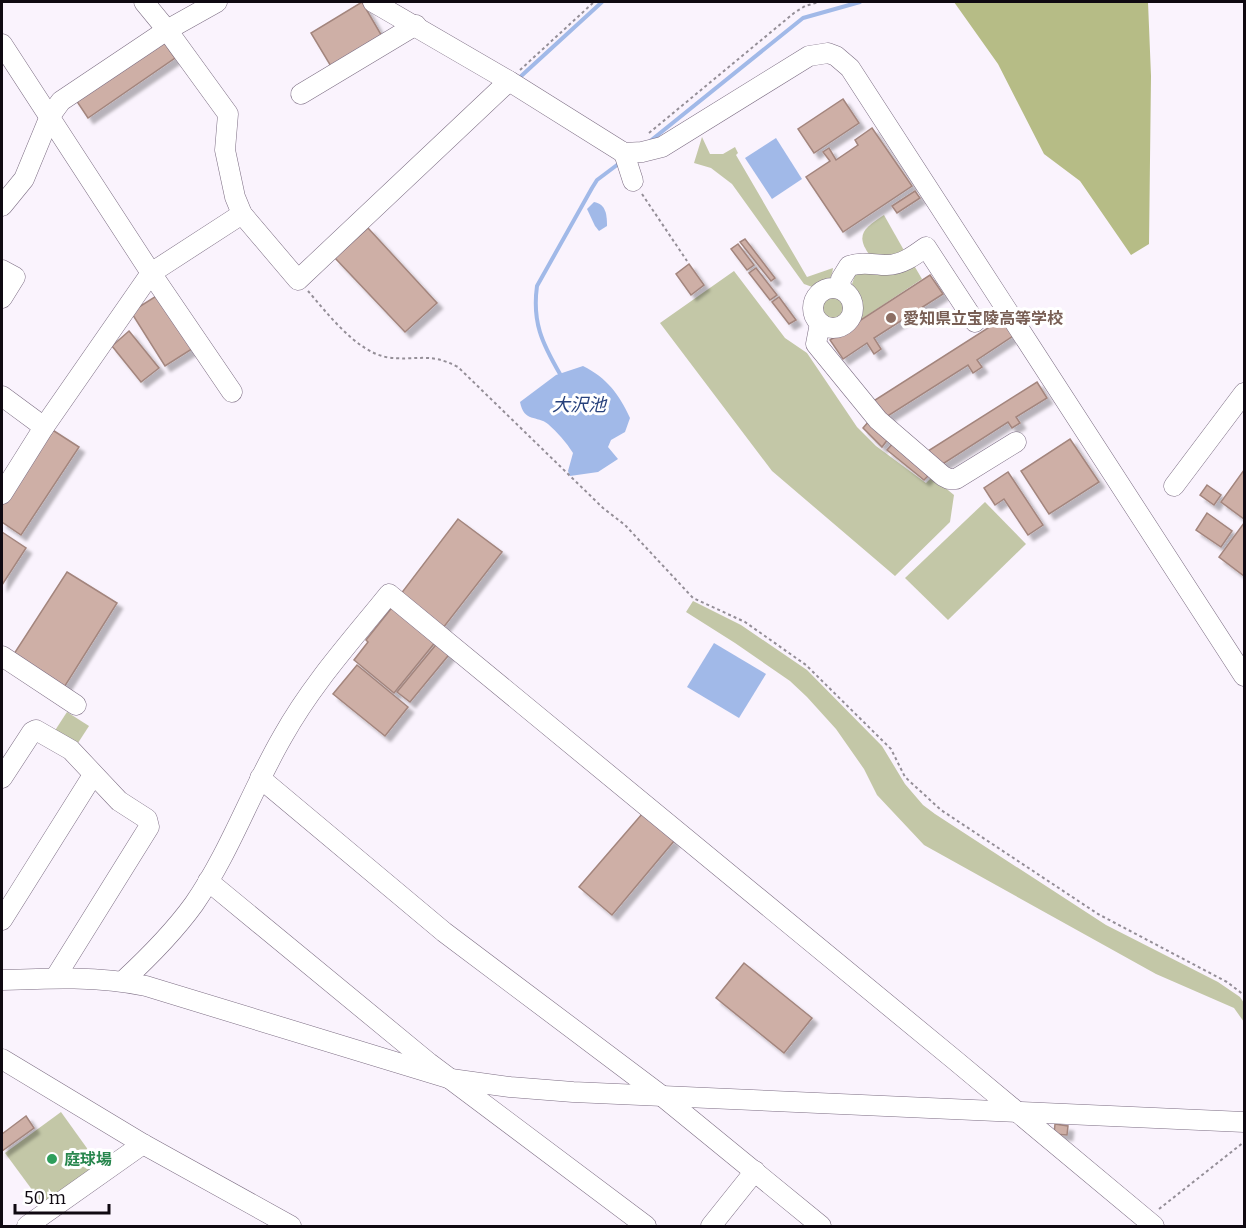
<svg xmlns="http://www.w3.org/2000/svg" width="1246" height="1228" viewBox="0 0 1246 1228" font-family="Bitter,'Noto Sans JP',serif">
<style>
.green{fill:#c3c7a7}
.forest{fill:#b6bc86}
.water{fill:#a1b9e8}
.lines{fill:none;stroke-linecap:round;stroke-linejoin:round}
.stream{stroke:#a1b9e8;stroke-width:4}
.building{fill:#ceafa6;stroke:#a3857d;stroke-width:1.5;filter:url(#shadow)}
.minor-casing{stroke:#7c6d83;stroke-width:21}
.path{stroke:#948e97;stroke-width:2;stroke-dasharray:3 3;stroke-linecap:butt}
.minor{stroke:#fff;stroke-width:20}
.education-dot{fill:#8d6e63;stroke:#fff;stroke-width:2}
.leisure-dot{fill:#2e9e5b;stroke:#fff;stroke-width:2}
.labels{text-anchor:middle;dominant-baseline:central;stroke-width:6;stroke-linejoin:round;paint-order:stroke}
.education-label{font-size:16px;font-weight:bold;fill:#785e54;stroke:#fff;text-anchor:start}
.leisure-label{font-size:16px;font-weight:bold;fill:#27864d;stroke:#fff;text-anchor:start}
.water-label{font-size:18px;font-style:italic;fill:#28427c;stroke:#fff}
</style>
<defs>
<filter id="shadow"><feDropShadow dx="5.5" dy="5.5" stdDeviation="1.5" flood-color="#0004"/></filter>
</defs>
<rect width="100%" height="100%" fill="#faf3fd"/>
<!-- green -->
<g class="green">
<path d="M702,137L710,154H723L735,147L738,153L736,155L807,277L833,268C832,279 826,286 815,288L804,284L732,184L711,168L694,163Z"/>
<path d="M884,215L906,254L871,257C854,235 864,228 884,215Z"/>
<path d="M912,262L922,279L860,320C864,305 862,295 852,284L855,275L866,269Z"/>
<path d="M734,271L785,338L807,353L857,427L876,446L926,483L932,477L954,495L950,522L895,576L772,471L660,323Z"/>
<circle cx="833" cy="308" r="13"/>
<path d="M985,502L1026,544L948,620L905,578Z"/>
<path d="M693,601L741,625L807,670L882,746L905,784L923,805L935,814L1106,925L1218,982L1240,997L1244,1003V1022L1234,1008L1156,974L924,845L877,795L864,769L836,729L807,697L790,681L735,643L686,612Z"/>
<path d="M67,712L89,726L76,746L54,732Z"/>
<path d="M61,1112L99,1165L44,1206L5,1153Z"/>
</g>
<!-- forest -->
<path class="forest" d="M954,2H1148L1151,76L1149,244L1131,255L1080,181L1044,154L998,64Z"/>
<!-- water -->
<g class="water">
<path d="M776,138L802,179L772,199L745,158Z"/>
<path d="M594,202C606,204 607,215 607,226L599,231L595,226L587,209Z"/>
<path d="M583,366C607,378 619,394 630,418L625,432L611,440L608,447L618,459L598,472L570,476L568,471L573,453C566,442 558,433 548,424C537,415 524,423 520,402L556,375Z"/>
<path d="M714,643L766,674L739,718L687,687Z"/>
</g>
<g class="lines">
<!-- stream -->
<g class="stream">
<path d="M519,78L602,2"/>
<path d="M649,142L803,18L860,2"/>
<path d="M560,374C542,343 532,322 537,286L592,188L597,180L621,162"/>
</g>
</g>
<!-- building -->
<g class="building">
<path d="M362,2L383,38L332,68L311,33Z"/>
<path d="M161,38L175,58L88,118L74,97Z"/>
<path d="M843,99L859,123L814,153L798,129Z"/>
<path d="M872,128L912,186L843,232L806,177L830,161L823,152L829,148L836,160L858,145L855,140Z"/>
<path d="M915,191L920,198L897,213L892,206Z"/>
<path d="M368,228L437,303L405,332L335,258Z"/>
<path d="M745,239L775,278L771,281L740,242Z"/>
<path d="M738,244L754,265L747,270L731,249Z"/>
<path d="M689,264L704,285L691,295L676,274Z"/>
<path d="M756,268L777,295L770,300L749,273Z"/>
<path d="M930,275L943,294L874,338L881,349L874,354L867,343L843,359L830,340Z"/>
<path d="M161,293L195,347L165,366L131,312Z"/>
<path d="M779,297L796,320L789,324L772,302Z"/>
<path d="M1002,319L1013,336L977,360L982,367L973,373L968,365L883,419L872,402Z"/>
<path d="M129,331L159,368L141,382L112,346Z"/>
<path d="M1037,382L1047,398L1016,417L1020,423L1012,428L1008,422L938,467L928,451Z"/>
<path d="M869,421L888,439L882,447L863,428Z"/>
<path d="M51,429L79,447L21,535L2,522V505Z"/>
<path d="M1070,439L1099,482L1049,514L1021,471Z"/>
<path d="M894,442L931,473L924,480L887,450Z"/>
<path d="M1244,470V519L1221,502Z"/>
<path d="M1008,472L1043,525L1028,535L1004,499L995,505L984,488Z"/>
<path d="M1207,485L1221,495L1214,505L1200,495Z"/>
<path d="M1207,513L1232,531L1221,547L1196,530Z"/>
<path d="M458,519L502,552L443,628L400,595Z"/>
<path d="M1244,523V576L1219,557Z"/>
<path d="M2,532L26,548L2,585Z"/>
<path d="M67,572L117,603L63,689L12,657Z"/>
<path d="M394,605L437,640L394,693L354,660L368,642L366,640Z"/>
<path d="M439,641L452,651L410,702L397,692Z"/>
<path d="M357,665L408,707L385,736L333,694Z"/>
<path d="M642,814L674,841L612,915L579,887Z"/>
<path d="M744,963L812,1018L784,1053L716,998Z"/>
<path d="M26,1116L34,1128L2,1151V1134Z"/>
<path d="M1055,1124L1068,1126L1067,1135L1054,1134Z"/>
</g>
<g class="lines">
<!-- minor casing -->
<g class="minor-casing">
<g id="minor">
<path d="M144,2L167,30L228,114L225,150L235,197L242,214L298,280L509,81"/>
<path d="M373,2L509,81L624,153L642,152L662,147L809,56L828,53L836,56L850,68L1244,676"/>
<path d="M2,44L151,273L232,392"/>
<path d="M301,94L416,25"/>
<path d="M624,153L633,181"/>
<path d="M2,206L24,179L50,116L61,101L167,30L217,2"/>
<path d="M2,270L15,277L2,298"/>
<circle cx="833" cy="308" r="20"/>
<path d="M840,289L841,279L849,266C863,261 873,265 887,265C902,265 915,255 926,247L975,322"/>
<path d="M820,323L816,344L878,420L943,476L949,479H956L1016,442"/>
<path d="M2,396L44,427"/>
<path d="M1174,486L1244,393"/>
<path d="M2,494L44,427L151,273L242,214"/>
<path d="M2,656L76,705"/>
<path d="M2,778L32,732L36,730L71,750L119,801L147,819L149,827L55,978"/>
<path d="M260,778L444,932L662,1096L821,1226"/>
<path d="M208,881L429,1063L646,1226"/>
<path d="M2,920L93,775"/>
<path d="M2,980C50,978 99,976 146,986L451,1079L510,1087L573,1092L1244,1122"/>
<path d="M123,981C149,957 173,933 194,904C230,852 251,791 283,736C312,684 352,640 389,594L956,1061L1154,1226"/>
<path d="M2,1059L143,1144L291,1226"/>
<path d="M27,1226L143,1144"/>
<path d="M711,1226L755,1171"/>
</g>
</g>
<!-- path -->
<g class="path">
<path d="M520,70L594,2"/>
<path d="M649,133L794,13L805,6L819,2"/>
<path d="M642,194L687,261"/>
<path d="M308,291C327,313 356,351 386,357C415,362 428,351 458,367L603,508L625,525L693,598L745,622L806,665L891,749L905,777L941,810L1098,914L1227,982L1244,995"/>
<path d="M1159,1209L1244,1142"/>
</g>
<!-- minor -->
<use href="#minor" class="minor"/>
</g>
<!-- markers -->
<circle class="education-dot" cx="891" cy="318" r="6"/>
<circle class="leisure-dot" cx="52" cy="1159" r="6"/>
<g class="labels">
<!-- education labels -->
<g class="education-label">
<text x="903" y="318">愛知県立宝陵高等学校</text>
</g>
<!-- leisure labels -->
<g class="leisure-label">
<text x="64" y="1159">庭球場</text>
</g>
<!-- water labels -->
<g class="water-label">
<text x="579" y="405">大沢池</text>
</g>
</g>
<!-- border -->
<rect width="1246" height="1228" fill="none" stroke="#0f0911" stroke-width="6"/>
<!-- scale -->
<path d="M15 1204v9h94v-9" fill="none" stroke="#0f0911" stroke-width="3"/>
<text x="24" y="1204" font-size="18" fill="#0f0911" stroke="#ffffff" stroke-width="4.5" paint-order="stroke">50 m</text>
</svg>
